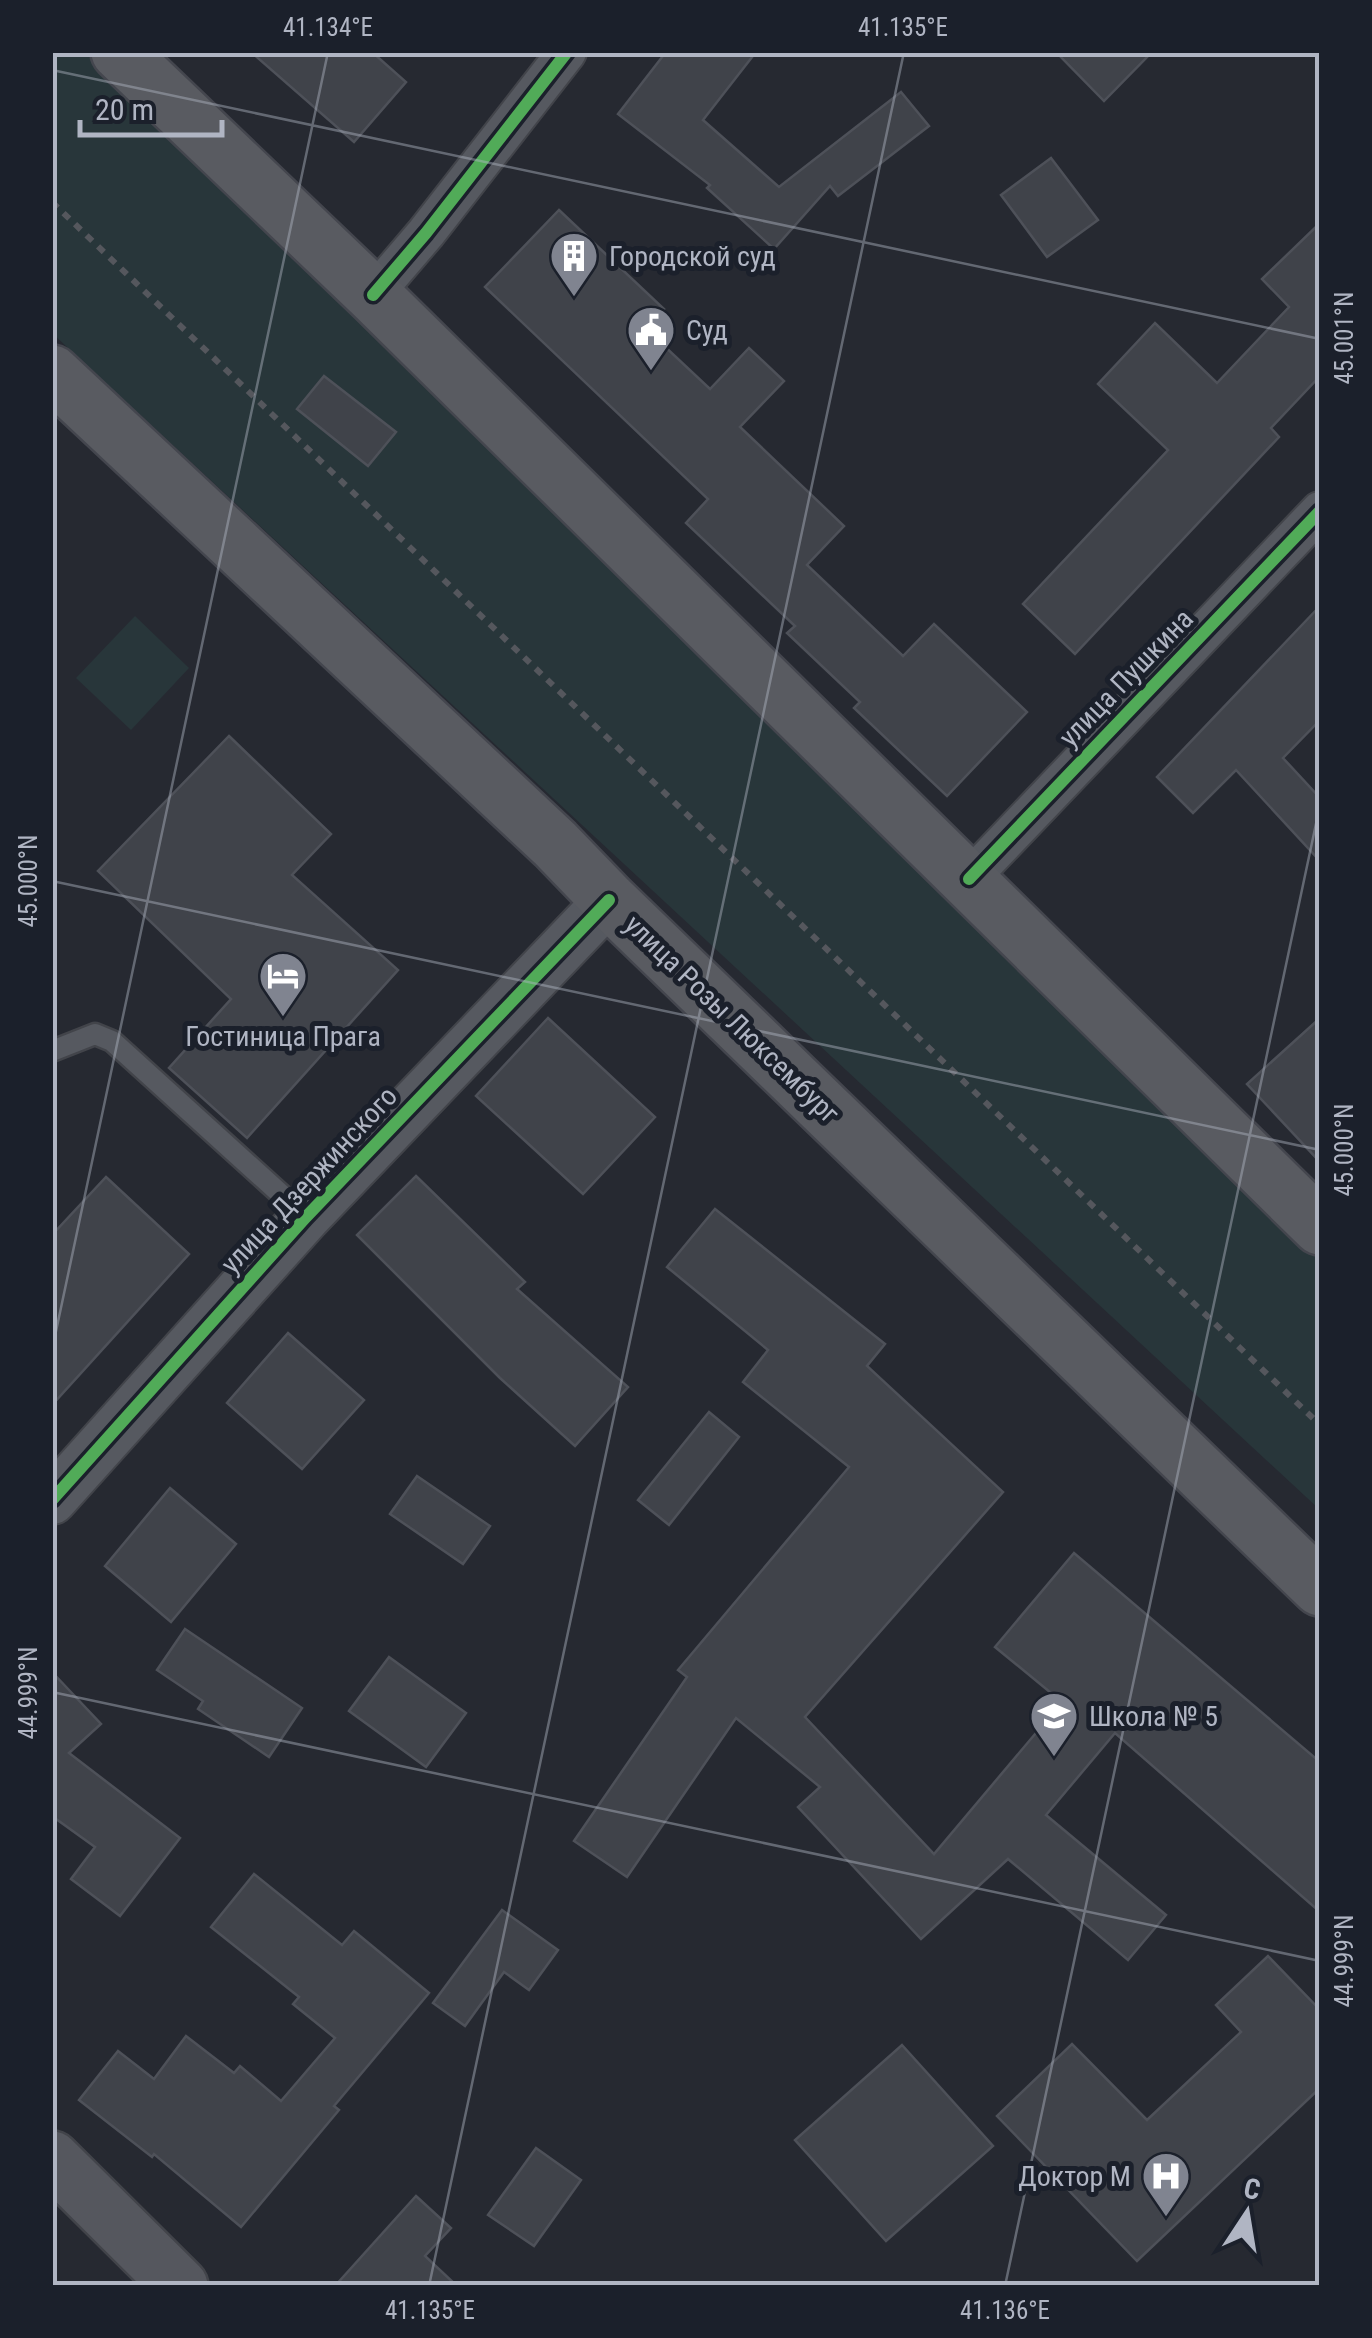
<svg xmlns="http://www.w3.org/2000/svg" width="1372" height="2338" viewBox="0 0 1372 2338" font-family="'Roboto Condensed',sans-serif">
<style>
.green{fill:#28363a}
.building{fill:#40434a;stroke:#4e5159;stroke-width:2.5}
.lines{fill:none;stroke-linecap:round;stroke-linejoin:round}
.service-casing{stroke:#42444a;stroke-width:25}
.minor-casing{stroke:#42444a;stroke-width:42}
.tertiary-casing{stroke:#42444a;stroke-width:52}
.secondary-casing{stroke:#42444a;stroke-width:60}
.primary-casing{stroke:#44464e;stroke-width:60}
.path{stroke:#55575d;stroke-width:6;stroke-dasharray:8 8;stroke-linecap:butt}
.service{stroke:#565960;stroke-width:20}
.minor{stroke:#565960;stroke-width:38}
.tertiary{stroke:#565960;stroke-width:48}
.secondary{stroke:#55575e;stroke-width:55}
.primary{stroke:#595b61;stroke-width:55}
.cycleway-casing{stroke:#1b202b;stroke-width:19}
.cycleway{stroke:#51ab58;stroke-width:12}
.ticks{fill:none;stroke:#b0b5c3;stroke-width:2.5;stroke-opacity:0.45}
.labels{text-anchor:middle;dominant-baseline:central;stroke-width:10;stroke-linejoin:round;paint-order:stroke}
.poi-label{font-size:28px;fill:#b0b5c3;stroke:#1b202b;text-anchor:start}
.street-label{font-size:28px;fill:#b0b5c3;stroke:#1b202b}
.neatline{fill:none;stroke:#b0b5c3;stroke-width:4}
.ticks-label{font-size:25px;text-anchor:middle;fill:#b0b5c3}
</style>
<rect width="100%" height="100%" fill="#262931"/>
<!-- green -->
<g class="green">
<path d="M52,53H85L1319,1258V1509L53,334Z"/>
<path d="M135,616L189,668L131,730L76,678Z"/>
</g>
<!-- building -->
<g class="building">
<path d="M251,52H372L406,82L354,142Z"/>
<path d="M666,52H756L703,120L779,187L901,92L929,126L838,196L830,186L774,249L707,188L710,185L618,114Z"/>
<path d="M1056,52H1152L1104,101Z"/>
<path d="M1051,158L1098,220L1047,257L1001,195Z"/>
<path d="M559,210L664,309L645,328L710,389L749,348L784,381L740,427L844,526L807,565L903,656L934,624L1027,712L947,796L854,708L860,702L787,633L795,626L686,523L708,499L485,287Z"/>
<path d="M1320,223V376L1271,428L1279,437L1075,654L1023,604L1168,450L1098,384L1155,323L1217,383L1289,307L1262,279Z"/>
<path d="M324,376L396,432L368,466L297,409Z"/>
<path d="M1320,606V720L1283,758L1320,798V861L1236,770L1193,813L1157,777Z"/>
<path d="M229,736L331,834L292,875L398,970L247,1138L169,1068L231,999L98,871Z"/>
<path d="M548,1018L655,1117L583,1194L476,1096Z"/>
<path d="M1320,1018V1162L1247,1084Z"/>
<path d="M416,1176L525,1282L517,1289L628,1387L575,1446L500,1378L357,1235Z"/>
<path d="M106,1177L189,1254L52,1405V1235Z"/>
<path d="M715,1209L885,1344L867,1366L1003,1492L805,1717L934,1854L1062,1702L995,1647L1074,1553L1320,1762V1912L1115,1733L1046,1815L1166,1915L1128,1960L1008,1859L921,1939L798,1807L820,1787L736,1718L627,1877L574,1841L687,1677L678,1670L849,1467L743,1382L768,1350L667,1267Z"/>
<path d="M288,1333L364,1400L302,1469L227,1403Z"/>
<path d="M709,1412L739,1437L669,1525L638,1500Z"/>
<path d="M417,1476L490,1526L463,1564L390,1514Z"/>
<path d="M170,1488L236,1544L171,1622L105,1566Z"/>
<path d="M185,1629L302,1708L269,1757L198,1709L203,1701L157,1670Z"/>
<path d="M389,1657L466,1713L426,1767L349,1711Z"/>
<path d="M52,1672L101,1724L69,1753L180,1838L120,1916L71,1879L95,1847L52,1816Z"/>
<path d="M254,1874L342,1945L354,1931L429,1993L334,2106L339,2110L241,2227L154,2154L152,2157L79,2100L118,2051L154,2079L186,2036L234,2073L240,2066L281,2101L335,2038L293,2004L299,1997L211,1927Z"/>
<path d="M502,1910L558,1950L529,1990L504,1972L465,2026L433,2003Z"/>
<path d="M1268,1956L1320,2010V2088L1137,2261L997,2116L1072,2044L1147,2120L1241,2032L1216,2005Z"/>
<path d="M902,2045L993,2146L886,2241L795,2140Z"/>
<path d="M536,2148L581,2180L534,2246L488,2215Z"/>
<path d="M416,2196L451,2228L425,2256L457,2286H335Z"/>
</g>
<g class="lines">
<!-- service casing -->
<g class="service-casing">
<path id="service" d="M52,1051L95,1034L112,1041L306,1217"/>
</g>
<!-- minor casing -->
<g class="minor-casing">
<g id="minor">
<path d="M373,295L426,233L567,52"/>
<path d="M969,879L1320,511"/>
</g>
</g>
<!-- tertiary casing -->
<g class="tertiary-casing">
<path id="tertiary" d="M52,1500L306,1217L609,900"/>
</g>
<!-- secondary casing -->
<g class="secondary-casing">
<path id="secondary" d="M52,2159L180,2286"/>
</g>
<!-- primary casing -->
<g class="primary-casing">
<g id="primary">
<path d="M119,52L373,295L1320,1227"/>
<path d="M52,373L555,844L609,900L1320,1588"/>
</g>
</g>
<!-- path -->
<path class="path" d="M52,202L1320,1425"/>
<!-- service -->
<use href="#service" class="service"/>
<!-- minor -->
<use href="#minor" class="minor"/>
<!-- tertiary -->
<use href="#tertiary" class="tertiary"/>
<!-- secondary -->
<use href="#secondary" class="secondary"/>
<!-- primary -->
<use href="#primary" class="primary"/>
<!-- cycleway casing -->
<g class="cycleway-casing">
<g id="cycleway">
<path d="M373,295L426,233L567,52"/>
<path d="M969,879L1320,511"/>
<path d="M52,1500L306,1217L609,900"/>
</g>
</g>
<!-- cycleway -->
<use href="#cycleway" class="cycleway"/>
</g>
<!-- ticks -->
<path class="ticks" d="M52,70L1320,339M52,881L1320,1150M52,1350L328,52M52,1692L1320,1961M429,2286L904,52M1005,2286L1320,805"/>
<!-- icons -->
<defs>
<g id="building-pin" transform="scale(2.5)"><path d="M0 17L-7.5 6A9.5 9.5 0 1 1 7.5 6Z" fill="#808490" stroke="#1b202b"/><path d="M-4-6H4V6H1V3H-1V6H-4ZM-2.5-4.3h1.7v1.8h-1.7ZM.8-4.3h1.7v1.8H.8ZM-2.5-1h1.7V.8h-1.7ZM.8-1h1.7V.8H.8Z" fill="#fff"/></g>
<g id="civic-pin" transform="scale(2.5)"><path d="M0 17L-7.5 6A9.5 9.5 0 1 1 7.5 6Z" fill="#808490" stroke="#1b202b"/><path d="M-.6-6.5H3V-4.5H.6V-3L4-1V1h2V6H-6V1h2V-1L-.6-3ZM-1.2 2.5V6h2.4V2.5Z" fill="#fff"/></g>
<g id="hotel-pin" transform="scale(2.5)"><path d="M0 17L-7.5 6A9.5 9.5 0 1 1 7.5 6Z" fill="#808490" stroke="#1b202b"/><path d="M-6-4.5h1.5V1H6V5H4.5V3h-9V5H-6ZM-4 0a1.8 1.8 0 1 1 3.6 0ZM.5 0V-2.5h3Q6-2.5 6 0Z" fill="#fff"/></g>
<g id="school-pin" transform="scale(2.5)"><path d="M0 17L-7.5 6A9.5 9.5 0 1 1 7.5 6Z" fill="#808490" stroke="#1b202b"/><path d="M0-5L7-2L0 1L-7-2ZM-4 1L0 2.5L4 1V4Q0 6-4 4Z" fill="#fff"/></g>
<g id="hospital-pin" transform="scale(2.5)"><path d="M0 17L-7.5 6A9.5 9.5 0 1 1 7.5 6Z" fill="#808490" stroke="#1b202b"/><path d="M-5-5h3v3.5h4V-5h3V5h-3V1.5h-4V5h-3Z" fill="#fff"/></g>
</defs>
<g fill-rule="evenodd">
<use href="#building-pin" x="574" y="256"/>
<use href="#civic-pin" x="651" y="330"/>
<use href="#hotel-pin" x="283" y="976"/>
<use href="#school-pin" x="1054" y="1716"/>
<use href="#hospital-pin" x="1166" y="2176"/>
</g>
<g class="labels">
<!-- poi labels -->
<g class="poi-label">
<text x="609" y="256">Городской суд</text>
<text x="686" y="330">Суд</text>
<text x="283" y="1036" text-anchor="middle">Гостиница Прага</text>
<text x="1089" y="1716">Школа № 5</text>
<text x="1131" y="2176" text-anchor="end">Доктор М</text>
</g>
<!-- street labels -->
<g class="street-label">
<text transform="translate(1126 678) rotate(-46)">улица Пушкина</text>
<text transform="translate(732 1019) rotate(44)">улица Розы Люксембург</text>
<text transform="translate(309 1180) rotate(-47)">улица Дзержинского</text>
</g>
</g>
<!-- border -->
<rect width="1372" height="2338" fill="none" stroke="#1b202b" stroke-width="110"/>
<!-- north arrow -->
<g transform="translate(1247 2213) rotate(12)" stroke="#1b202b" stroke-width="8" paint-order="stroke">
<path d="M0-8L18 38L0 25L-18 38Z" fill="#b0b5c3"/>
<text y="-15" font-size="28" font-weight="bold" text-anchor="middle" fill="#b0b5c3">С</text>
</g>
<!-- scale -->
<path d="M80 120v15h142v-15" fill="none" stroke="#b0b5c3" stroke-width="5"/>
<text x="95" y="120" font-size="30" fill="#b0b5c3" stroke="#1b202b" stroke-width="8" paint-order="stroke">20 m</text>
<rect x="55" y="55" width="1262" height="2228" class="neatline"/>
<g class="ticks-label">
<text x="328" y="36">41.134°E</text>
<text x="903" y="36">41.135°E</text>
<text transform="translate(1344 338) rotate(-90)" y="9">45.001°N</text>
<text transform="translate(28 881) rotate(-90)" y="9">45.000°N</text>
<text transform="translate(1344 1150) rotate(-90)" y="9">45.000°N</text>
<text transform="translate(28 1693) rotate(-90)" y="9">44.999°N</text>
<text transform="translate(1344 1961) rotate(-90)" y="9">44.999°N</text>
<text x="430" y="2319">41.135°E</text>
<text x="1005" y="2319">41.136°E</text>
</g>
</svg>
